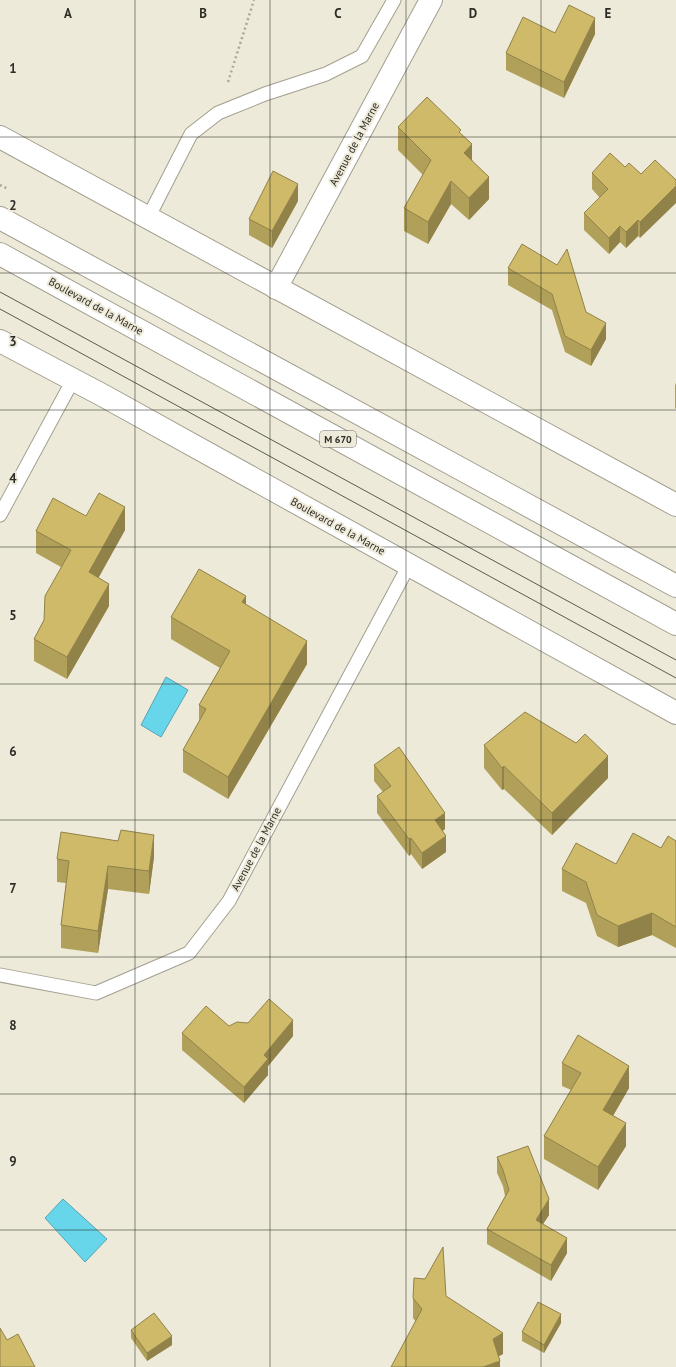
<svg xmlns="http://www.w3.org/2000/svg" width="676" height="1367" viewBox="0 0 676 1367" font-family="'PT Sans',sans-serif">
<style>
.water{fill:#67d6eb;stroke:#56a3b0}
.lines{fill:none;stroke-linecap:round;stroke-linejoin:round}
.lane-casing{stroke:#a39f8f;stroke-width:15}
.street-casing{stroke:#a39f8f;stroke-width:24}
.secondary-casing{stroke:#a39f8f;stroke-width:24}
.primary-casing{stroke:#a39f8f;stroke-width:24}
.path{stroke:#aaa79a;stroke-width:2.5;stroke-dasharray:2 3;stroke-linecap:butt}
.lane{stroke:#fff;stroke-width:13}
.street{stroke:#fff;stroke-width:22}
.secondary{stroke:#fff;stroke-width:22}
.primary{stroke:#fff;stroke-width:22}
.tram{stroke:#5c5a51;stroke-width:1}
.wall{fill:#b1a059}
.shaded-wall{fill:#908249}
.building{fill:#ceba68;stroke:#908249}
.grid{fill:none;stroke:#2e2c26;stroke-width:1;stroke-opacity:0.55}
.labels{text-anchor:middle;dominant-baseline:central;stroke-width:4;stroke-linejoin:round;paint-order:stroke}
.shield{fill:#eeead9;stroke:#68655c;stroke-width:1}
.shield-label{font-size:10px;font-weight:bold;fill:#2e2c26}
.street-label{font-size:11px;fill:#2e2c26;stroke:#eeead9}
.grid-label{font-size:13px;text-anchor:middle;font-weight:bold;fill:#2e2c26;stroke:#eeead9;stroke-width:4;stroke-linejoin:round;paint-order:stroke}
</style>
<rect width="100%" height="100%" fill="#eeead9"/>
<!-- water -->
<g class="water">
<path d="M166,677L188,690L161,737L141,725Z"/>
<path d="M63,1199L107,1239L85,1262L45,1218Z"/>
</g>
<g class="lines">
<!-- lane casing -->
<g class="lane-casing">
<g id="lane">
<path d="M148,218L191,134L218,113L265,94L326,74L362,56L394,0"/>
<path d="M0,515L73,380"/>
<path d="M0,975L96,993L189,953L229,901L409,565"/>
</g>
</g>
<!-- street casing -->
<g class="street-casing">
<path id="street" d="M276,288L431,0"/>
</g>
<!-- secondary casing -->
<g class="secondary-casing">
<g id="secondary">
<path d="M0,137L676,505"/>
<path d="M0,341L104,396L676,713"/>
</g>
</g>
<!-- primary casing -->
<g class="primary-casing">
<g id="primary">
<path d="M0,218L676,586"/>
<path d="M0,254L676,624"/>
</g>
</g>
<!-- path -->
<g class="path">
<path d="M228,82L254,0"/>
<path d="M0,185L8,189"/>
</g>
<!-- lane -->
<use href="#lane" class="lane"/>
<!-- street -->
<use href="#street" class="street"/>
<!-- secondary -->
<use href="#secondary" class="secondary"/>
<!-- primary -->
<use href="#primary" class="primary"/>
<!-- tram -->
<g class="tram">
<path d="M0,292L676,660"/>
<path d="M0,309L676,678"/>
</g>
</g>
<!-- wall -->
<g class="wall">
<path d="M555,33L595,34L564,98L506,70V53Z"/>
<path d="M398,127L461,134L489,199L469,220L451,204L428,244L404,231V208L423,175L398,150Z"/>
<path d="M625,167L641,174L640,238L638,236L626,248L620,242L609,254L584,230V213L600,198L592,189V173Z"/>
<path d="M298,201L272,248L249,235V219Z"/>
<path d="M508,268L586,312L606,339L591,366L565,352L552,310L508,285Z"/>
<path d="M676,383V409L675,408V385Z"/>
<path d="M86,516L125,530L98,578L109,606L67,679L34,661V639L44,620L61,567L36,553V531Z"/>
<path d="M246,605L307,664L228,799L183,772V750L199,721V705L220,668L171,639V617Z"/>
<path d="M484,745L608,778L552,835L504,789L502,790L484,768Z"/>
<path d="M374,765L445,829L442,831L446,852L422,869L411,854L409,856L377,813V796L383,792L374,781Z"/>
<path d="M676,841V948L652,935L618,947L597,936L586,903L562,891V869L616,864L661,848Z"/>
<path d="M154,857L149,894L108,889L98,953L61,948V925L66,883L57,882V859Z"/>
<path d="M229,1026L293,1036L268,1066V1075L244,1103L182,1050V1033Z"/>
<path d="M562,1063L629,1088L613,1116L626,1146L598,1190L544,1159V1136L571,1090L562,1086Z"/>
<path d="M497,1157L549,1215L543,1224L567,1253L551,1281L487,1244V1229L505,1196L503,1186L497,1173Z"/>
<path d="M446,1296L503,1354L499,1356L500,1367L416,1322L413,1318V1298Z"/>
<path d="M561,1323L544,1353L522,1341V1332Z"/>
<path d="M131,1330L172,1345L147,1361L131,1338Z"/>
</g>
<!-- shaded-wall -->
<g class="shaded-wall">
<path d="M595,18V34L564,98V82Z"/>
<path d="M472,144V167L464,153Z"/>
<path d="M489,177V199L469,220V198Z"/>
<path d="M451,181V204L428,244V222Z"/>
<path d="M298,184V201L272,248V231Z"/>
<path d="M676,186V203L640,238V222Z"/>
<path d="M638,220V236L626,248V232Z"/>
<path d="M620,226V242L609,254V238Z"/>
<path d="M606,323V339L591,366V350Z"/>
<path d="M125,507V530L89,595V572Z"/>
<path d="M109,584V606L67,679V657Z"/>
<path d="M246,596V618L242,602Z"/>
<path d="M307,641V664L228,799V777Z"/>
<path d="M608,756V778L552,835V813Z"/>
<path d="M504,766V789L502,790V768Z"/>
<path d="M445,813V829L435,837V820Z"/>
<path d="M154,835V857L149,894V871Z"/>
<path d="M446,836V852L422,869V853Z"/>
<path d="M411,838V854L409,856V839Z"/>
<path d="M108,866V889L98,953V931Z"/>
<path d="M652,913V935L618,947V926Z"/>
<path d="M293,1020V1036L268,1066V1075L244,1103V1087L264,1055Z"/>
<path d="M629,1066V1088L603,1133V1110Z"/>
<path d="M626,1123V1146L598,1190V1167Z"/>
<path d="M549,1199V1215L536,1235V1220Z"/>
<path d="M567,1238V1253L551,1281V1265Z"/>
<path d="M561,1314V1323L544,1353V1345Z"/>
<path d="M503,1333V1354L493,1359V1339Z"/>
<path d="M172,1336V1345L147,1361V1353Z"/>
<path d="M500,1361V1367H483Z"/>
</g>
<!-- building -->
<g class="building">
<path d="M569,5L595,18L564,82L506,53L523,17L555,33Z"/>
<path d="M427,97L461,130L459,132L472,144L464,153L489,177L469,198L451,181L428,222L404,208L431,160L398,127Z"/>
<path d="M610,153L625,167L629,163L641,174L655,160L676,180V186L640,222L638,220L626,232L620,226L609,238L584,213L608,189L592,173Z"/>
<path d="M273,171L298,184L272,231L249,219Z"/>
<path d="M522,244L557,265L567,249L586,312L606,323L591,350L565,336L552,294L508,268Z"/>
<path d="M99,493L125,507L89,572L109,584L67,657L34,639L44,620L45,596L71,550L36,531L53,498L86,516Z"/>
<path d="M199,569L246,596L242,602L307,641L228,777L183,750L206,709L199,705L230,651L171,617Z"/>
<path d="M525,712L576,743L585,734L608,756L552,813L504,766L502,768L484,745Z"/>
<path d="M399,747L445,813L435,820L446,836L422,853L411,838L409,839L377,796L391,786L374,765Z"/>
<path d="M121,830L154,835L149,871L108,866L98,931L61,925L69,861L57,859L61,832L118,841Z"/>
<path d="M633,833L661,848L668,836L676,841V927L652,913L618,926L597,915L586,882L562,869L576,843L616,864Z"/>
<path d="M269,999L293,1020L264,1055L268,1059L244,1087L182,1033L206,1006L229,1026L237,1022L248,1023Z"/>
<path d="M578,1035L629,1066L603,1110L626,1123L598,1167L544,1136L581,1073L562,1063Z"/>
<path d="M528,1146L549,1199L536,1220L567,1238L551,1265L487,1229L509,1190L503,1170L497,1157Z"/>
<path d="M443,1247L446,1296L503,1333L493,1339L500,1361L483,1367H391L422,1309L413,1298L414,1278L425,1279Z"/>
<path d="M538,1302L561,1314L544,1345L522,1332Z"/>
<path d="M154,1313L172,1336L147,1353L131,1330Z"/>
<path d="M0,1328L7,1340L18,1334L35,1367H0Z"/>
</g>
<!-- grid -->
<path class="grid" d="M135,0V1367M270,0V1367M406,0V1367M541,0V1367M0,137H676M0,273H676M0,410H676M0,547H676M0,684H676M0,820H676M0,957H676M0,1094H676M0,1230H676"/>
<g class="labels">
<!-- shield labels -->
<rect class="shield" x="320" y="431" width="36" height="16" rx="3"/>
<g class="shield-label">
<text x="338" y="439">M 670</text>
</g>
<!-- street labels -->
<g class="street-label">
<text transform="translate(354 144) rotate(-62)">Avenue de la Marne</text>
<text transform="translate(96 306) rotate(29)">Boulevard de la Marne</text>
<text transform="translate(338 526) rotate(29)">Boulevard de la Marne</text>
<text transform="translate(256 849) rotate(-62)">Avenue de la Marne</text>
</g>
</g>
<g class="grid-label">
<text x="68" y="18">A</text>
<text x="203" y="18">B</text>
<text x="338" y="18">C</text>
<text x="473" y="18">D</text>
<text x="608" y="18">E</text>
<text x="13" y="73">1</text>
<text x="13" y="210">2</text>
<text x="13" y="346">3</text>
<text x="13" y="483">4</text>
<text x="13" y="620">5</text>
<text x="13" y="756">6</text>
<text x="13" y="893">7</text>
<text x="13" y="1030">8</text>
<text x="13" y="1166">9</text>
</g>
</svg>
